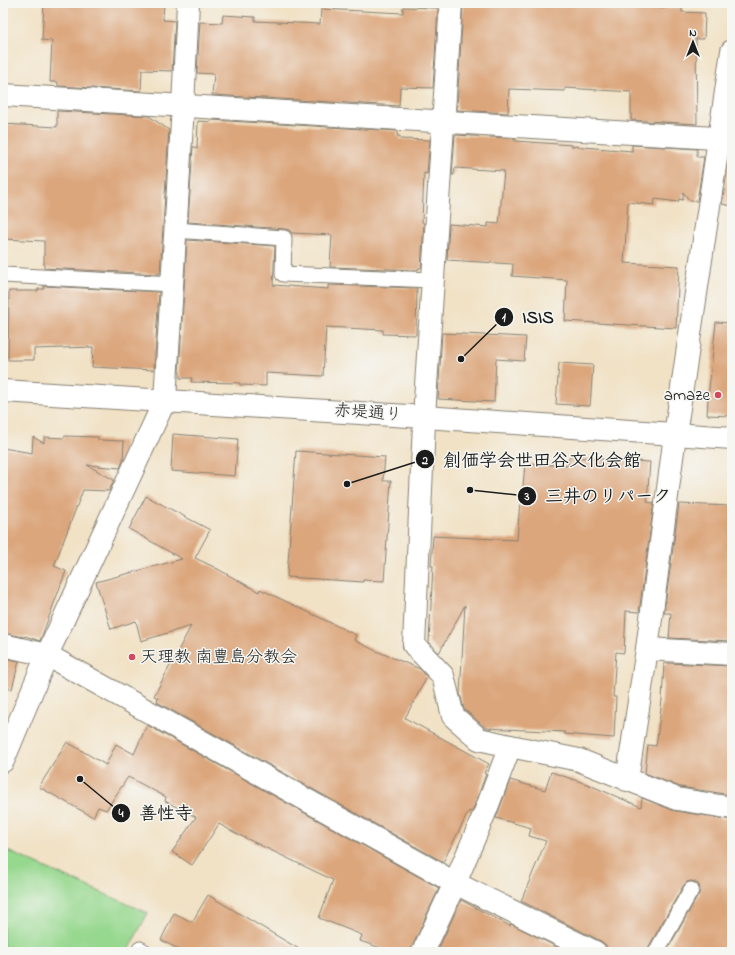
<svg xmlns="http://www.w3.org/2000/svg" width="735" height="955" viewBox="0 0 735 955" font-family="'Indie Flower','Klee One',sans-serif">
<style>
.green{fill:#97d88f;stroke:#5a7a56}
.building{fill:#dba67b}
.lines{fill:none;stroke-linecap:round;stroke-linejoin:round}
.service-casing{stroke:#867f71;stroke-width:17}
.minor-casing{stroke:#867f71;stroke-width:24}
.secondary-casing{stroke:#867f71;stroke-width:24}
.service{stroke:#fff;stroke-width:15}
.minor{stroke:#fff;stroke-width:22}
.secondary{stroke:#fff;stroke-width:22}
.poi-dot{fill:#d1495b;stroke:#f6f6f2;stroke-width:1.5}
.labels{text-anchor:middle;dominant-baseline:central;stroke-width:3;stroke-linejoin:round;paint-order:stroke}
.poi-label{font-size:17px;fill:#1c1c1c;stroke:#f6f6f2;text-anchor:end}
.street-label{font-size:17px;fill:#1c1c1c;stroke:#f6f6f2}
.leader{fill:none;stroke:#1c1c1c;stroke-width:1.5}
.callout-dot{fill:#1c1c1c;stroke:#f6f6f2;stroke-width:1.5}
.mark-label{font-size:12px;text-anchor:middle;font-weight:bold;fill:#fff}
.callout-label{font-size:18px;text-anchor:middle;font-weight:bold;fill:#1c1c1c;stroke:#f6f6f2;stroke-width:3;stroke-linejoin:round;paint-order:stroke}
</style>
<rect width="100%" height="100%" fill="#f6f6f2"/>
<filter id="ink" filterUnits="userSpaceOnUse"><feTurbulence type="fractalNoise" baseFrequency=".025" numOctaves="2"/><feDisplacementMap in="SourceGraphic" scale="8" xChannelSelector="R" yChannelSelector="G"/><feConvolveMatrix kernelMatrix="1 2 1 2 8 2 1 2 1" color-interpolation-filters="sRGB"/></filter>
<filter id="wash" filterUnits="userSpaceOnUse"><feTurbulence type="fractalNoise" baseFrequency=".012" numOctaves="4" result="noise"/><feDisplacementMap in="SourceGraphic" scale="16" xChannelSelector="R" yChannelSelector="G"/><feGaussianBlur stdDeviation="0.9" result="paint"/><feColorMatrix in="noise" values="0 0 0 0 0 0 0 0 0 0 0 0 0 0 0 0 0 1.4 0 .05"/><feComposite in="paint" operator="in"/></filter>
<g filter="url(#wash)">
<rect width="100%" height="100%" fill="#f1e2c6"/>
<!-- green -->
<path class="green" d="M3,849L148,913L127,952H3Z"/>
<g id="blocks">
<!-- building -->
<g class="building">
<path d="M44,3H164L163,20L175,21L172,71L142,70L141,91L58,86V82H50L52,41L42,40Z"/>
<path d="M463,3H611L659,5V7L682,8V12L705,13L704,39H696L697,124L631,120V92L565,88V91L509,89L508,113L457,110Z"/>
<path d="M403,7L438,8L433,88L400,87L399,106L212,95L214,74L197,73L200,22L222,23L223,15L255,17V21L320,24L321,9L403,13Z"/>
<path d="M57,111L149,116L169,130L160,274L44,268V241L3,239V124L57,127Z"/>
<path d="M211,120L398,131L397,136H400V139L430,140L427,174L424,173L422,222L424,223L421,268H418V270L330,267L332,235L292,233L289,230L285,229L188,222L193,146L197,149L198,121L211,122Z"/>
<path d="M455,135L507,138V139L516,140V141L572,145L571,146L632,151V145L697,149V157H704L697,201H690L683,192V200L679,199L678,202L655,199L654,205L628,202L624,263L679,266L676,328L565,321L567,280L512,276L513,264L447,260L449,224L488,227V223L499,224L504,171L455,168L454,175H452Z"/>
<path d="M729,160H732V206L722,204Z"/>
<path d="M187,240L275,246L273,285L328,289V285L417,288L416,335L383,334V330L326,327L323,376L266,373V386L240,385V383L191,382L192,378H180V372H179Z"/>
<path d="M44,286L159,292L154,370L92,367L93,347L34,349V360H8L9,291H38V289H44Z"/>
<path d="M716,322L732,323V416L707,415L708,399Z"/>
<path d="M442,333L526,337L524,361L496,359L494,402L438,399Z"/>
<path d="M559,363L593,365L590,406L556,404Z"/>
<path d="M173,434L238,439L235,476L171,471Z"/>
<path d="M65,436L98,437V440L124,441L123,460L120,468L87,465L114,480L109,491L83,490L54,566L66,571L40,641L25,636L24,637L3,633V448L32,453L33,437L44,443V437L64,438Z"/>
<path d="M296,451L385,457L383,481H391L384,581L363,580V582L287,577Z"/>
<path d="M569,457L650,462L647,502L654,503L639,612L626,611L624,653L616,652L613,697H616L614,738L564,734L565,732L486,728L464,709L460,694L465,605L439,653L429,642L433,566H431L433,536L517,540L521,488L523,487L525,463L568,466Z"/>
<path d="M146,496L210,530L195,558L214,567L259,592L260,589L356,635L354,640L374,650L420,669L427,677L405,718L489,764L484,773L486,774L472,812L469,811L443,862L157,702L158,698L154,696L191,626L141,641L136,621L111,629L96,582L182,559L129,529Z"/>
<path d="M679,504L732,506V641L669,638L671,613H664Z"/>
<path d="M3,658L19,661L12,689L3,688Z"/>
<path d="M667,663L732,666V795L680,787L645,773L648,745L656,746L662,700L664,664Z"/>
<path d="M147,725L439,888L412,947L411,952H393L360,941L362,935L319,918L333,880L239,835L219,824L192,865L172,852L196,817L165,801L166,797L128,777L106,810L98,807L93,817L39,787L67,742L106,765L116,744L134,754Z"/>
<path d="M551,772L587,784L641,807L642,798L675,811L732,820V952H666L699,894L700,890L699,885L696,882L691,881L687,882L683,886L648,948L647,952H607L606,945L601,941L521,901L546,841L529,836L531,828L496,818L510,780L545,790Z"/>
<path d="M208,895L304,952H184L161,940L174,913L192,922Z"/>
<path d="M461,900L510,926L511,924L567,952H437Z"/>
</g>
</g>
</g>
<g filter="url(#ink)">
<use href="#blocks" fill-opacity="0" stroke="#867f71" stroke-width="1"/>
<g class="lines">
<!-- service casing -->
<g class="service-casing">
<g id="service">
<path d="M175,230L284,238L283,274L433,280"/>
<path d="M3,275L172,284"/>
<path d="M140,949L145,952"/>
<path d="M656,952L691,890"/>
</g>
</g>
<!-- minor casing -->
<g class="minor-casing">
<g id="minor">
<path d="M451,3L425,401L414,645L443,676L453,716L479,739L510,746L579,760L677,799L732,808"/>
<path d="M3,95L732,139"/>
<path d="M3,645L47,655L455,883L595,952"/>
<path d="M647,649L732,654"/>
<path d="M3,761L47,655L165,400L183,106L188,3"/>
<path d="M627,780L647,649L675,435L732,51"/>
<path d="M423,952L455,883L486,810L510,746"/>
</g>
</g>
<!-- secondary casing -->
<g class="secondary-casing">
<path id="secondary" d="M3,391L425,417L732,438"/>
</g>
<!-- service -->
<use href="#service" class="service"/>
<!-- minor -->
<use href="#minor" class="minor"/>
<!-- secondary -->
<use href="#secondary" class="secondary"/>
</g>
</g>
<!-- markers -->
<g class="poi-dot">
<circle cx="718" cy="395" r="4"/>
<circle cx="132" cy="657" r="4"/>
</g>
<g class="labels">
<!-- poi labels -->
<g class="poi-label">
<text x="710" y="395">amaze</text>
<text x="140" y="657" text-anchor="start">天理教 南豊島分教会</text>
</g>
<!-- street labels -->
<g class="street-label">
<text transform="translate(368 413) rotate(4)">赤堤通り</text>
</g>
</g>
<!-- callouts -->
<path class="leader" d="M461 359L504 317M347 484L425 459M470 490L527 496M80 779L121 813"/>
<g class="callout-dot">
<circle cx="461" cy="359" r="4"/>
<circle cx="347" cy="484" r="4"/>
<circle cx="470" cy="490" r="4"/>
<circle cx="80" cy="779" r="4"/>
<circle cx="504" cy="317" r="10"/>
<circle cx="425" cy="459" r="10"/>
<circle cx="527" cy="496" r="10"/>
<circle cx="121" cy="813" r="10"/>
</g>
<g class="mark-label">
<text x="504" y="321">1</text>
<text x="425" y="464">2</text>
<text x="527" y="500">3</text>
<text x="121" y="817">4</text>
</g>
<g class="callout-label">
<text x="538" y="323">ISIS</text>
<text x="542" y="466">創価学会世田谷文化会館</text>
<text x="608" y="502">三井のリパーク</text>
<text x="166" y="819">善性寺</text>
</g>
<!-- margin -->
<rect width="735" height="955" fill="none" stroke="#f6f6f2" stroke-width="16"/>
<!-- north arrow -->
<g transform="translate(693 42)" stroke="#f6f6f2" stroke-width="3" paint-order="stroke">
<path d="M0-3L7 15L0 10L-7 15Z" fill="#1c1c1c"/>
<text y="-6" font-size="11" font-weight="bold" text-anchor="middle" fill="#1c1c1c">N</text>
</g>
</svg>
